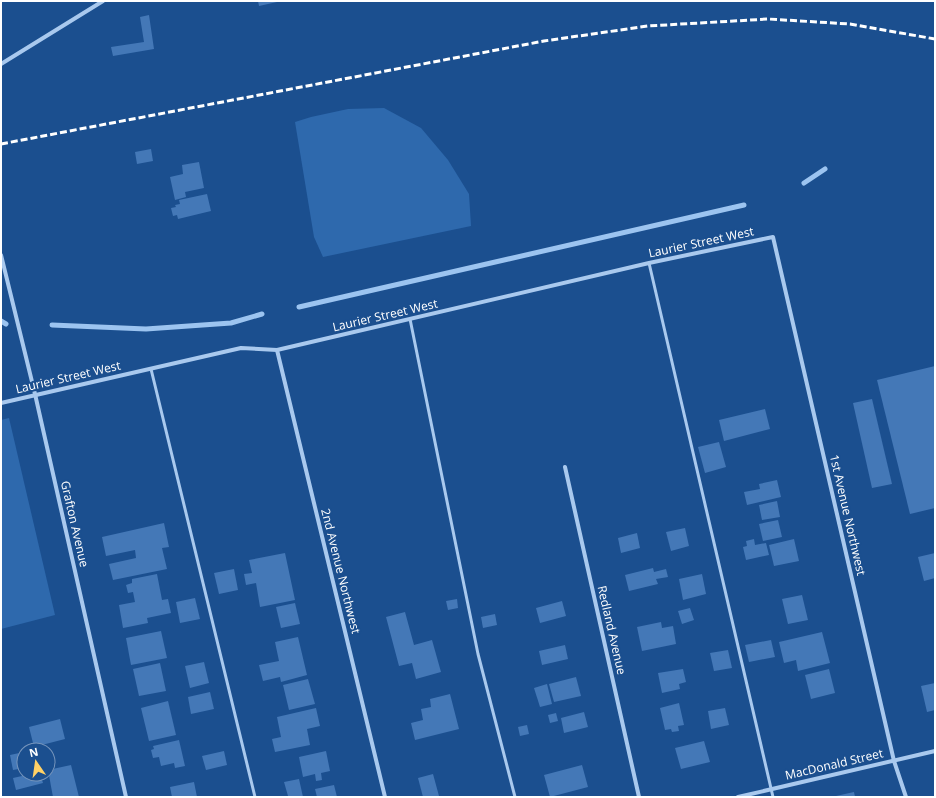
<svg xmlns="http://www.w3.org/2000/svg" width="936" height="798" viewBox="0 0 936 798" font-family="'Open Sans',sans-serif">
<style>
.green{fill:#2e69ad}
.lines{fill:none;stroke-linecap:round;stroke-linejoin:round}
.stream{stroke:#9cc4f0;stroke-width:5}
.building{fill:#4478b7}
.lane{stroke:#a9c9ee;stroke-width:3}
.street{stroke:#a9c9ee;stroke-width:4}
.rail{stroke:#fff;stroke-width:3;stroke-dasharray:7 3;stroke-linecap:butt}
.labels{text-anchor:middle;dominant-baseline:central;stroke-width:4;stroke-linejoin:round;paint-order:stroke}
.street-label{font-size:12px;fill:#fff;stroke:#1b4f8f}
</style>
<rect width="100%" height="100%" fill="#1b4f8f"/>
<!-- green -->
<g class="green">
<path d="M384,108L421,128L448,160L469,194L471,226L323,257L314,237L295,122L311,117L348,109Z"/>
<path d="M9,418L55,615L1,629V420Z"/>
</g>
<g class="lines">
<!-- stream -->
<g class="stream">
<path d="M804,183L825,169"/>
<path d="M299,307L744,205"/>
<path d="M1,321L6,324"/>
<path d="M52,325L146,329L231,323L262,314"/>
</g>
</g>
<!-- building -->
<g class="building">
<path d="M258,1H277V2L259,6Z"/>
<path d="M149,15L154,49L113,56L111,47L144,42L140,17Z"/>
<path d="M151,149L153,161L137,164L135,152Z"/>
<path d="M199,162L204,188L185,192L186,197L175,200L170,177L183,174L182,165Z"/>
<path d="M207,194L211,211L178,219L177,215L173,216L171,208L176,207L175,205L180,204L179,200Z"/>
<path d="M935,366V508L910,514L877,380Z"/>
<path d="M872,399L892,484L872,488L853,403Z"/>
<path d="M765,409L770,429L724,441L719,420Z"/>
<path d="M719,442L726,467L705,473L698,447Z"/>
<path d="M777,480L781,497L747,505L744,492L760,489L759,484Z"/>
<path d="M777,501L780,517L762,520L759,505Z"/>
<path d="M778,520L782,537L763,541L759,524Z"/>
<path d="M164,523L169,547L162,548L167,569L113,580L109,564L136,558L135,550L106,556L102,537Z"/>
<path d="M685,528L689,546L671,551L666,532Z"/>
<path d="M637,533L640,548L621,553L618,538Z"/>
<path d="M754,539L755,545L766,543L769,555L746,560L743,547L747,546L746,541Z"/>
<path d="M794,539L799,561L774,566L769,545Z"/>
<path d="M285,553L295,600L260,607L256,583L246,585L244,574L252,573L249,560Z"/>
<path d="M935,553V578L924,581L918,557Z"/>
<path d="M653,568L654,572L666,569L668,577L656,579L658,584L629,591L625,575Z"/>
<path d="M234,569L238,590L219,594L214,573Z"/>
<path d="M157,574L162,600L168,599L171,613L147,618L148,623L123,628L119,605L135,602L133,592L128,593L126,585L132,583V579Z"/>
<path d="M702,574L706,594L683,600L679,579Z"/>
<path d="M802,595L808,620L788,624L782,599Z"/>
<path d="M195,598L200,619L180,623L176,602Z"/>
<path d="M457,599L458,608L448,610L446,601Z"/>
<path d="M562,601L566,616L540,623L536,608Z"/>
<path d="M295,603L300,624L281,628L276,607Z"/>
<path d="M690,608L694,620L682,624L678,611Z"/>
<path d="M405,612L414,645L432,640L441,672L416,679L412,663L399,666L386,617Z"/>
<path d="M495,614L497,625L483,628L481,617Z"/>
<path d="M661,622L662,628L673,626L676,644L642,651L637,627Z"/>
<path d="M161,631L167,658L131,665L126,638Z"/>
<path d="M822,632L830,663L798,671L796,660L784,663L779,642Z"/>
<path d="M298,637L307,675L281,682L280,677L263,681L259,665L279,661L275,642Z"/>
<path d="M771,640L775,657L749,662L745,645Z"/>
<path d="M565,645L568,659L542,665L539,651Z"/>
<path d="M728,650L732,668L714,671L710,653Z"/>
<path d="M204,662L209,683L190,688L185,666Z"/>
<path d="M160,663L166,691L139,696L133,669Z"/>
<path d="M683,669L686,682L679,684L680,689L662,693L658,673Z"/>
<path d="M829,669L835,693L811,699L805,675Z"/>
<path d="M576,677L581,696L554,702L549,684Z"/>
<path d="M308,679L315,704L289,710L283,685Z"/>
<path d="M935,683V710L927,712L921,686Z"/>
<path d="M547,684L552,704L540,707L534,688Z"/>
<path d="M210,692L214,709L191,714L188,697Z"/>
<path d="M450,694L459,729L415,740L411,723L423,720L421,709L431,707L430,699Z"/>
<path d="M168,701L176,735L149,741L141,708Z"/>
<path d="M679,703L684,725L678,726L679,731L672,732L671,729L665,730L660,708Z"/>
<path d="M316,708L320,726L307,729L310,745L275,752L272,739L281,737L277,717Z"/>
<path d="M725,708L729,725L711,729L708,711Z"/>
<path d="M584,712L588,727L564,733L561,718Z"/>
<path d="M556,713L558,721L550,723L548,715Z"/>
<path d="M60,719L65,739L34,747L29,727Z"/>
<path d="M527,725L529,734L520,736L518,727Z"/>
<path d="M179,740L185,766L175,768L174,763L161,766L159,757L153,758L151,750L154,749L153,746Z"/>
<path d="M704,741L710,762L681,769L675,748Z"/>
<path d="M224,751L227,765L206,770L202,756Z"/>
<path d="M326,751L330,771L321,773L322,780L316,781L315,774L303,777L299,757Z"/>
<path d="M24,752V768L13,770L10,755Z"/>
<path d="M71,765L79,797H53L48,770Z"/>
<path d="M582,765L588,787L550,797L544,775Z"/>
<path d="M21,773L40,774L43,783L16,790L13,778L22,776Z"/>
<path d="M433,774L439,796L423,797L418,778Z"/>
<path d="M299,779L303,797H284L288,796L284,782Z"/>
<path d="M194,782L197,797H172L170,787Z"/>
<path d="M334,785L337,797H317L315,789Z"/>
<path d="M854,792L855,797H836V796Z"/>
</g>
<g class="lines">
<!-- lane -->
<g class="lane">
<path d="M649,263L773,797"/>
<path d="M410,319L478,654L515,797"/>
<path d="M151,369L255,797"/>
</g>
<!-- street -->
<g class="street">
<path d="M1,64L103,1"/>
<path d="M1,255L35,394L126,797"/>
<path d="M277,350L385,797"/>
<path d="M1,403L241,348L277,350L649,263L773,237L894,761L906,797"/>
<path d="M565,467L639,797"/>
<path d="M738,797L935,751"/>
</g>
<!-- rail -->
<path class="rail" d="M1,144L544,41L648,26L768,19L850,24L935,39"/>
</g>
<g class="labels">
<!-- street labels -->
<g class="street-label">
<text transform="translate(701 242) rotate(-12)">Laurier Street West</text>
<text transform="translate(385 315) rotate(-13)">Laurier Street West</text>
<text transform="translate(68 377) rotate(-13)">Laurier Street West</text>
<text transform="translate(848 515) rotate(77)">1st Avenue Northwest</text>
<text transform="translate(75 524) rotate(77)">Grafton Avenue</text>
<text transform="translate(341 571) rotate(76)">2nd Avenue Northwest</text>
<text transform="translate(612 630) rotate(77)">Redland Avenue</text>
<text transform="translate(834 764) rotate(-13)">MacDonald Street</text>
</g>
</g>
<!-- border -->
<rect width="936" height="798" fill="none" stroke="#ffffff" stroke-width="4"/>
<!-- north arrow -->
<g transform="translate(36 762) rotate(347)"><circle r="19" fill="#1b4f8f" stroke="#7695bc"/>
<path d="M0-3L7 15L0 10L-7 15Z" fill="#ffd166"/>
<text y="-6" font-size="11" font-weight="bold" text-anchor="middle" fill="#ffffff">N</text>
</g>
</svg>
